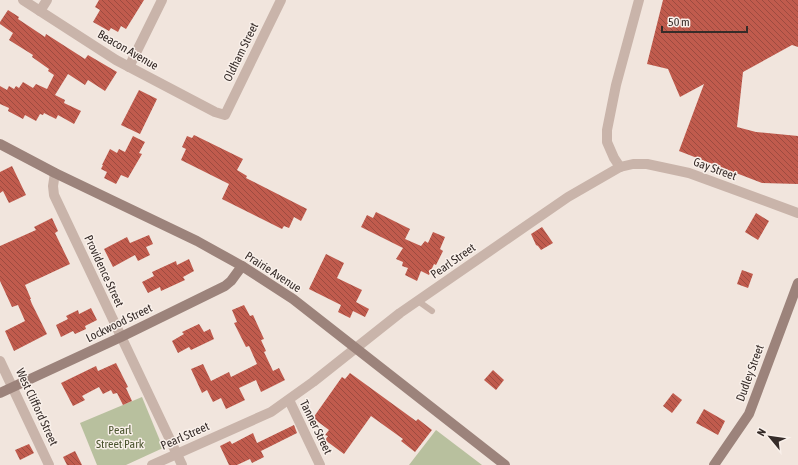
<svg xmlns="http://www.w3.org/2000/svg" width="798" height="465" viewBox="0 0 798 465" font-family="'Asap Condensed',sans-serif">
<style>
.park{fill:#b8c09e}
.building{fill:url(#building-back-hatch)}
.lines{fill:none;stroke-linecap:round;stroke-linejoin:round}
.lane{stroke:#c9b4aa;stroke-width:6}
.street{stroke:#c9b4aa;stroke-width:10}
.secondary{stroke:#9c837b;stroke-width:10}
.labels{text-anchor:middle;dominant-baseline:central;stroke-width:3;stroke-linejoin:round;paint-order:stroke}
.street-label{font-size:12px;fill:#362c29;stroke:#f9f0ea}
.park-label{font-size:12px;fill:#4a542e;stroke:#f9f0ea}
</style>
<defs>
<pattern id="building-back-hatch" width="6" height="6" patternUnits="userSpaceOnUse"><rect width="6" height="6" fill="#c05b4d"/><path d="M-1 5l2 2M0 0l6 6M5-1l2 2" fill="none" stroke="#9d4b40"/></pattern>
</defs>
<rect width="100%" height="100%" fill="#f1e5dd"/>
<!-- park -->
<g class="park">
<path d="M142,397L163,448L126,465H97L80,423Z"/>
<path d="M436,430L482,465H409Z"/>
</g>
<!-- building -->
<g class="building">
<path d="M99,0H144L126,29L121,26L118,32L111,28L109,31L93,22L100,10L95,7Z"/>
<path d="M663,0H798V47L792,45L743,72L737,127L756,132L798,136V184L762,183L679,151L704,84L680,97L668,69L647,64Z"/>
<path d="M8,10L19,17L18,19L45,37L46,34L85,59L88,55L117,72L105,91L88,80L85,85L68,74L55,95L65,100L64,103L81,111L74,124L58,115L56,119L44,113L43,115L40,114L36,121L25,115L23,119L8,111L9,108L0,104V86L7,90L9,86L14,89L16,86L19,88L23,82L33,88L36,84L47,89L54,75L48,71L49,69L32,57L33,55L9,40L13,33L0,24V22Z"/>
<path d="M139,90L157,99L140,134L121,125Z"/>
<path d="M194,135L243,159L237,170L247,176L246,178L307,209L301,221L294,217L289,228L284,226L282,229L222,199L229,184L181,160L186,149L182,147L187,136L192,138Z"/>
<path d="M133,136L145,142L139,153L142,154L128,178L121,175L116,184L104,178L107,172L101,169L103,165H102L110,149L117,153L119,149L125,152Z"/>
<path d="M12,166L26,195L9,203L3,191L0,193V172Z"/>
<path d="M376,212L410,229L405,239L421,246L425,241L428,243L433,232L445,237L440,249L443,251L436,265L434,264L429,275L421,271L417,281L405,275L408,268L402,266L403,262L396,259L403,248L361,227L367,215L373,218Z"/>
<path d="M756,213L769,221L758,240L745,232Z"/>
<path d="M52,218L58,231L55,233L70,264L25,285L31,299H30L32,304L47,334L14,351L5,331L25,321L18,305L12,307L0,281V246L36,230L34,227Z"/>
<path d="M542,227L553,243L541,250L538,246L536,245L531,234Z"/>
<path d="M149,235L153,244L146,247L150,255L138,261L135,255L113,267L104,249L127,237L130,243Z"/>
<path d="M326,254L344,263L337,278L362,290L356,302L369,309L365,317L353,311L350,318L338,312L341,305L309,289Z"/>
<path d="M189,259L194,271L183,277L185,280L161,291L160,287L148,293L142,282L154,276L152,272L176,261L177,265Z"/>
<path d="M742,270L753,274L748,288L737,284Z"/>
<path d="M244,305L250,316L253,315L264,339L261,340L266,351L264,352L273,371L279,368L285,380L261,392L256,380L239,388L245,400L226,409L221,398L213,402L207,390L202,393L191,369L203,364L211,381L229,372L231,377L257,364L249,346L246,347L234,323L237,322L232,310Z"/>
<path d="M91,308L97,320L85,326L86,329L75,334L73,331L61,337L56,325L68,319L66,316L78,310L79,314Z"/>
<path d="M199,324L204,332L210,329L214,339L191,350L189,347L178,353L172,341L184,334L182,332Z"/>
<path d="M116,363L128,387L126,388L132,401L123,405L117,393L113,394L111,390L103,394L99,387L82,396L85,400L73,406L61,383L96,366L98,371Z"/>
<path d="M493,370L504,380L496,390L484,380Z"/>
<path d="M350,373L416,421L418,419L432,430L415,452L401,441L403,439L371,416L344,454L325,440L328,436L325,435L329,430L313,418L342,377L345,379Z"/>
<path d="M673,393L682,400L672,413L663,406Z"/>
<path d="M704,409L725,421L718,435L696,423Z"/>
<path d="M294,425L297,433L261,451L264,457L252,463L250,459L237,465H229L220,446L230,441L232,444L253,433L257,443Z"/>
<path d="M29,444L34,453L20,460L15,450Z"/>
<path d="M75,451L82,465H67L63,457Z"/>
</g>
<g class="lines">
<!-- lane -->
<path class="lane" d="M418,301L432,311"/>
<!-- street -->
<g class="street">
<path d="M23,0L116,60L215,112L225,115L281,0"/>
<path d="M40,11L47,0"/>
<path d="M129,67L162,0"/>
<path d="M620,167L614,158L607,142V130L616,85L639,0"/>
<path d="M55,173L53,186L54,195L182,465"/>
<path d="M0,361L49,465"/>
<path d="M289,400L320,465"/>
<path d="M152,465L271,412L313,382L400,313L568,197L620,167L633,164H647L689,173L798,213"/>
</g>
<!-- secondary -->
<g class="secondary">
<path d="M0,144L55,173L197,241L242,266L293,299L505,465"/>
<path d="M0,393L121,337L225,286L231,281L242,266"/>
<path d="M714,465L749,414L798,283"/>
</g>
</g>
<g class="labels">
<!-- street labels -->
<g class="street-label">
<text transform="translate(128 50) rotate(30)">Beacon Avenue</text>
<text transform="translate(241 52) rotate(-64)">Oldham Street</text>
<text transform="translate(715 169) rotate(20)">Gay Street</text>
<text transform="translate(453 261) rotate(-35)">Pearl Street</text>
<text transform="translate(104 271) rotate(65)">Providence Street</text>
<text transform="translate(273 272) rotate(33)">Prairie Avenue</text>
<text transform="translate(119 323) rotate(-26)">Lockwood Street</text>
<text transform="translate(750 373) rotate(-70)">Dudley Street</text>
<text transform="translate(37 407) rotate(65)">West Clifford Street</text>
<text transform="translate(316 427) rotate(64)">Tanner Street</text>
<text transform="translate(185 436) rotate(-24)">Pearl Street</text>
</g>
<!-- park labels -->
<g class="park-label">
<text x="120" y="430">Pearl<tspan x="120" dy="14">Street Park</tspan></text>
</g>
</g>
<!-- north arrow -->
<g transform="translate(770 437) rotate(299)" stroke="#f9f0ea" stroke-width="3" paint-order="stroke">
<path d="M0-3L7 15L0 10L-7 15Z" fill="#362c29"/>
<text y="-6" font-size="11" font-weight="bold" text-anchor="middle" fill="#362c29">N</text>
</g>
<!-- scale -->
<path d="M662 26v6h85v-6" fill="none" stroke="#362c29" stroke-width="2"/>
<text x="668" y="26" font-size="12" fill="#362c29" stroke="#f9f0ea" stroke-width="3" paint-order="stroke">50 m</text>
</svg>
